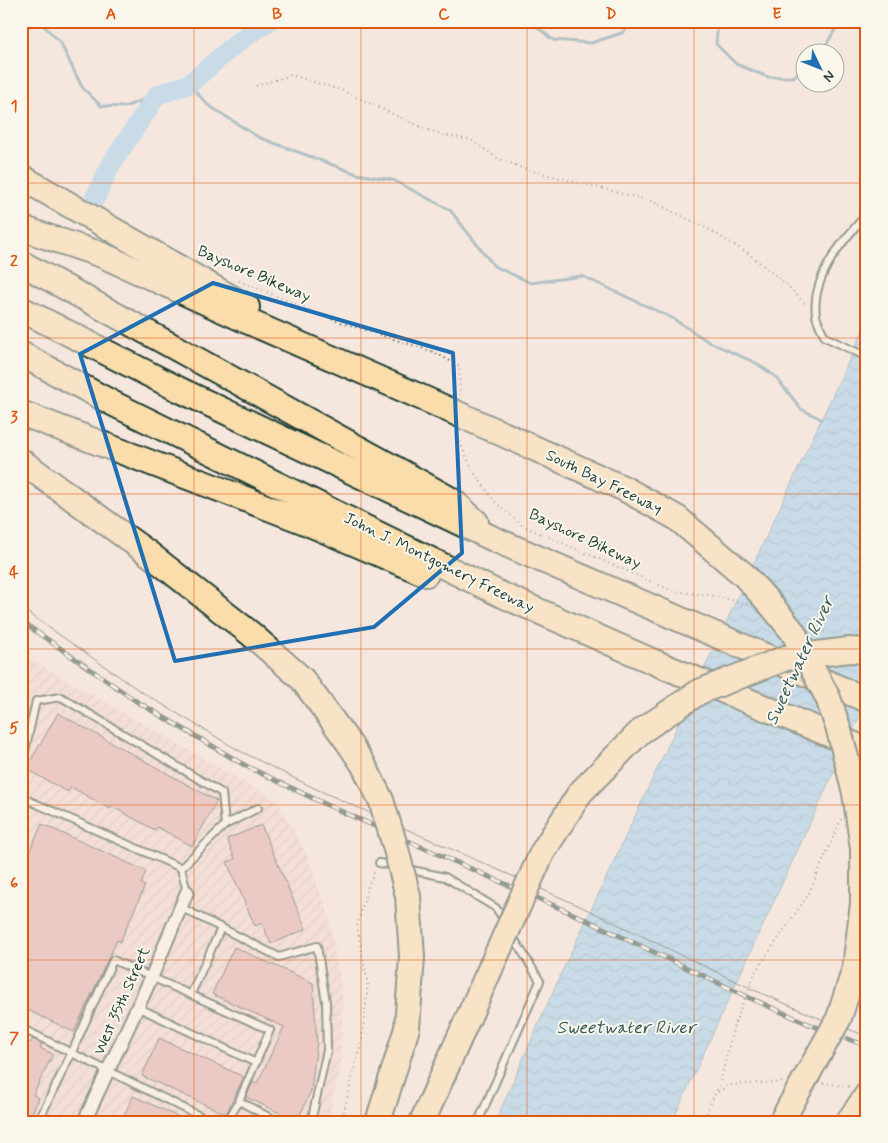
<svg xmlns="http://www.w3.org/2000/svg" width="888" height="1143" viewBox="0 0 888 1143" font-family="Mynerve,sans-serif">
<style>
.industrial{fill:url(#industrial-furrows)}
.water{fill:url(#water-waves);stroke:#6393a5}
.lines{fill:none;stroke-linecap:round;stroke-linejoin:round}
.stream{stroke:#6393a5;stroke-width:3}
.river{stroke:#91ccf1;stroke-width:20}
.building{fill:#e1a6a4;stroke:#1f3d34}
.lane-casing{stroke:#1f3d34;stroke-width:10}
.street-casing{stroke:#1f3d34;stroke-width:16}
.highway-casing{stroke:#1f3d34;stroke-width:28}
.path{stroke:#1f3d34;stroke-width:2;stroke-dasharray:1 4;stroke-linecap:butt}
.lane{stroke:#fbf7ec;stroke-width:6}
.street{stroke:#fbf7ec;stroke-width:12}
.highway{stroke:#faddab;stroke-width:24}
.tram{stroke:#1f3d34;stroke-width:1}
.rail-casing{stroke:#1f3d34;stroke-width:5}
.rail{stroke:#fbf7ec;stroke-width:3;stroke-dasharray:9;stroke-linecap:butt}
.highway-bridge-casing{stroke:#1f3d34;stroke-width:28;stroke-linecap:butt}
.highway-bridge{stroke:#faddab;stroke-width:24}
.marked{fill:none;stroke:#1f6fb2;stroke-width:4;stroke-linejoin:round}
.grid{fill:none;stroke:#de580e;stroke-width:1;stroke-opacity:0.55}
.labels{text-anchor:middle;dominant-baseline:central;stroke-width:4;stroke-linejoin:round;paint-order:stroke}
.street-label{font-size:16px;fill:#1f3d34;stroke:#fbf7ec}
.water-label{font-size:18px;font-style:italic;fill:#365a5a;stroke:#fbf7ec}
.neatline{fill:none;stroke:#de580e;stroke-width:2}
.grid-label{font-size:16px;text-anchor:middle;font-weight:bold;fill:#de580e}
</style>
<defs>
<pattern id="industrial-furrows" width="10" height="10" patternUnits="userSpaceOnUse" patternTransform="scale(1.25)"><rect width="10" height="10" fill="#f0d4cd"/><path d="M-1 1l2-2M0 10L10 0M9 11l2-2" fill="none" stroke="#cdb7b1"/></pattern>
<pattern id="water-waves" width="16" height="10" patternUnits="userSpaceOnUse" patternTransform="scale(1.25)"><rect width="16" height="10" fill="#91ccf1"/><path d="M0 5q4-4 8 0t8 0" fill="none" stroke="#76a7c4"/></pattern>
</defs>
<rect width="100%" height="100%" fill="#f6e7de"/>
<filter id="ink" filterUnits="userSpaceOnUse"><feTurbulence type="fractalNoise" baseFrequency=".02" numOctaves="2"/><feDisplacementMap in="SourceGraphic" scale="10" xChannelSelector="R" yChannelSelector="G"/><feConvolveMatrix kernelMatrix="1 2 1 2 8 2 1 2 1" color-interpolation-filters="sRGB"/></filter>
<g filter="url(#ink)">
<!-- industrial -->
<path class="industrial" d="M27,657L277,801L307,855L329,916L343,999L340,1069L327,1122H21V684Z"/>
<!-- water -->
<path class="water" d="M867,322V700L672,1122H495L559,978Z"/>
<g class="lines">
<!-- stream -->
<g class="stream">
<path d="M39,21L60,42L82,87L101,106L124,107L157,95"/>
<path d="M530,21L553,40L591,43L622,33L634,21"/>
<path d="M718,21L716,44L736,64L768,77H793L806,67"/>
<path d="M822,52L840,21"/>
<path d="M189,84L208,105L258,137L357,174L393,180L450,210L494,266L531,283L582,276L672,318L709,342L756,363L776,377L801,409L821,419"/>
</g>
<!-- river -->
<path class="river" d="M95,198L110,166L157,95L189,84L238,42L269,21"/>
</g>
<!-- building -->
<g class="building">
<path d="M58,713L217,801L192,846L157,827L155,830L111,806L110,809L71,787L68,792L26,769Z"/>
<path d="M42,824L146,871L141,884L145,886L120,942L117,940L74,1032L21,1007V870Z"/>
<path d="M261,825L306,929L271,944L262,923L255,926L227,862L235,859L227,839Z"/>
<path d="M234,947L313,983L317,1042L311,1091L297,1121L246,1097L253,1082L257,1084L284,1027L212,994Z"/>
<path d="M159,1038L244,1077L226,1114L142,1076Z"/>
<path d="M21,1039L30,1043L33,1039L42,1044L40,1048L53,1054L33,1095L39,1098L28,1122H21Z"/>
<path d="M133,1096L190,1122H121Z"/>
</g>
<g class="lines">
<!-- lane casing -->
<g class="lane-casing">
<g id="lane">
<path d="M867,214C843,240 811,277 816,315C817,322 822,330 825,337L867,357"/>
<path d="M21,769L36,701L61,697L222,793L225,825L181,868"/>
<path d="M21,797L181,868L187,892"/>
<path d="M225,825L258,808"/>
<path d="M379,863L395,866"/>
<path d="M407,869L445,877L496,908L505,922"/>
<path d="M180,907L279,957L317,946L326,1002L327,1050L311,1122"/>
<path d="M191,994L221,928"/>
<path d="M137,1007L256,1063"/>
<path d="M21,1028L212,1122"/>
<path d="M38,1122L72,1052L113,960L270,1030L239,1101"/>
<path d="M227,1122L239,1101L278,1122"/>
<path d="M478,1122L540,981L512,935"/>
</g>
</g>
<!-- street casing -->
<g class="street-casing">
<path id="street" d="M84,1122L152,976L187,892"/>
</g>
<!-- highway casing -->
<g class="highway-casing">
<g id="highway">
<path d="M21,177L247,307"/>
<path d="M21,228L102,255L247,321L416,395"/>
<path d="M21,263L396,469L453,501L476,522"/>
<path d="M21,309L178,389L496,540L867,700"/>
<path d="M21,354L114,404L500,594L654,662L867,750"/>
<path d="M21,413L300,520L426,574"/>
<path d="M21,461L148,553L251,634L302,679L346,739"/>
<path d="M378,1122L407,1028L412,957"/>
<path d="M422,1122L470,1014"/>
<path d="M848,1122L867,1095"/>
</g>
</g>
<!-- path -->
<g class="path">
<path d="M256,86L291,75L341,90L423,128L443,135L471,140L497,158L525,169L651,201L708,229L749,254L786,284L806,305"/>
<path d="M239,281L337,321L434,352L459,366L460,395"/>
<path d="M458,432V437L465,454L475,474L495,502L523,526L673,591L714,596L747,604"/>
<path d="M810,626L828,634"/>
<path d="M823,1083L852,1087"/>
<path d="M718,1092L729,1085L783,1082"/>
<path d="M341,1122L362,1039L368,985L357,926L368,886L375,871"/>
<path d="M702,1122L720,1083L734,1025L756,971L808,895L841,819"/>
</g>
<!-- lane -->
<use href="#lane" class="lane"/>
<!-- street -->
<use href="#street" class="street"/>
<!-- highway -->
<use href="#highway" class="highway"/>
<!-- tram -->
<path class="tram" d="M21,608L140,691L238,750L314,788L584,908L754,990L821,1019L867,1036"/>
<!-- rail casing -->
<g class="rail-casing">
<path id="rail" d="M21,621L136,701L246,766L327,805L580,917L750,998L811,1025L867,1046"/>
</g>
<!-- rail -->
<use href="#rail" class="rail"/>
<!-- highway-bridge casing -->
<g class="highway-bridge-casing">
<g id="highway-bridge">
<path d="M416,395L625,489L677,518L744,575L772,606L793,632L828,698L839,730L855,793L863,849V903L855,968L839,1018L781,1122"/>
<path d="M346,739L363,764L381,800L396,849L408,896L412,957"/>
<path d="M470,1014L542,853L580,793L640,732L699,692L786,658L849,650L867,651"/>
</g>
</g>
<!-- highway-bridge -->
<use href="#highway-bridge" class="highway-bridge"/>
</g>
</g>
<!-- marked area -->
<path d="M0 0H888V1143H0ZM213,283L453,353L462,553L374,627L175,661L80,354Z" fill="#f6e7de" fill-opacity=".55" fill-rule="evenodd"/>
<path class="marked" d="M213,283L453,353L462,553L374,627L175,661L80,354Z"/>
<!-- grid -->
<path class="grid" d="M194,21V1122M361,21V1122M527,21V1122M694,21V1122M21,183H867M21,338H867M21,494H867M21,649H867M21,805H867M21,960H867"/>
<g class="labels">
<!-- street labels -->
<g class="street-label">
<text transform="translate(254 274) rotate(23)">Bayshore Bikeway</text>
<text transform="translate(604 482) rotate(26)">South Bay Freeway</text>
<text transform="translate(585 539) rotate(25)">Bayshore Bikeway</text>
<text transform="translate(439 563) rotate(26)">John J. Montgomery Freeway</text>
<text transform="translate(122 1001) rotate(-66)">West 35th Street</text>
</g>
<!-- water labels -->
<g class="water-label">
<text transform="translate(800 661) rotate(-65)">Sweetwater River</text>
<text x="626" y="1028">Sweetwater River</text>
</g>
</g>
<!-- margin -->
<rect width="888" height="1143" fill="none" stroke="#fbf7ec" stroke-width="55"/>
<!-- north arrow -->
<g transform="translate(820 68) rotate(133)"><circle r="24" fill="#fbf7ec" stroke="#a3ada2"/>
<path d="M0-4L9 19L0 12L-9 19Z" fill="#1f6fb2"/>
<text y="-8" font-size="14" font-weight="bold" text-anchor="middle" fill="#1f3d34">N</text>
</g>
<rect x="28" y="28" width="832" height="1088" class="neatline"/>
<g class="grid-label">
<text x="111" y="19">A</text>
<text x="277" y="19">B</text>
<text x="444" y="19">C</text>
<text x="611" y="19">D</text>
<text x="777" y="19">E</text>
<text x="14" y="111">1</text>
<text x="14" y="266">2</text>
<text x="14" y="422">3</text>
<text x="14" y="577">4</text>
<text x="14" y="733">5</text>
<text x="14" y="888">6</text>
<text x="14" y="1043">7</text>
</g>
</svg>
